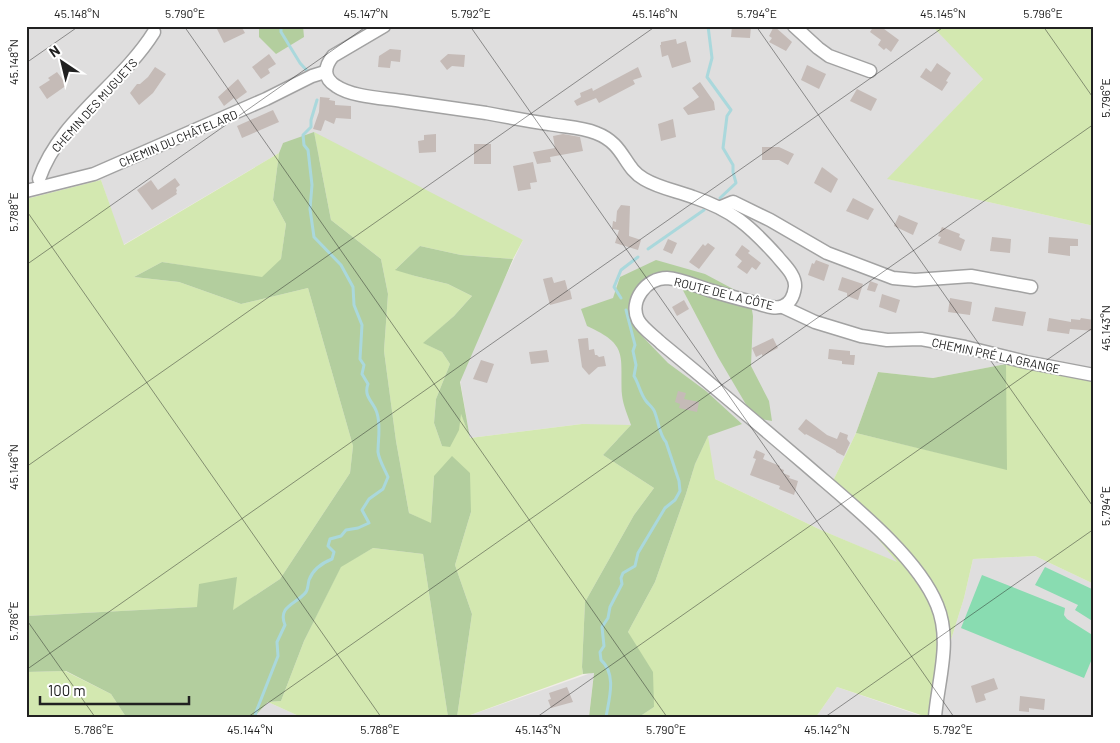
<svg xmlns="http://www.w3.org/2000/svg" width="1120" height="743" viewBox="0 0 1120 743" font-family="Barlow,sans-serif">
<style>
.residential{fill:#dfdede}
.grass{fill:#d3e8b0}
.forest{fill:#b3ce9e}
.pitch{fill:#89dcb1}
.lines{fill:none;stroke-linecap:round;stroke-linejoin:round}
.stream{stroke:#aad8dc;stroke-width:3}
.building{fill:#c5bbb7}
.minor-casing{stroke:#a2a2a2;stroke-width:15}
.minor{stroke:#fff;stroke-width:12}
.ticks{fill:none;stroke:#212121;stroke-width:1;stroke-opacity:0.45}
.labels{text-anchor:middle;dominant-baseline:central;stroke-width:4;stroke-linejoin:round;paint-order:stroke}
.street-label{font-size:12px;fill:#212121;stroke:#fff}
.neatline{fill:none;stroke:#212121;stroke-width:2}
.ticks-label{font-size:12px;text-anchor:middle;fill:#212121}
</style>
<rect width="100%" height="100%" fill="#f1ece8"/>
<!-- residential -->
<g class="residential">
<path d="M28,26H259V37H303V26H932L984,78L888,179L1094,226V375L1006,364L933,378L878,372L856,433L832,483L898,563L821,530L715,479L582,424L470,438L459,374L523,240L283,143L279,153L123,245L101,180L26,199V28Z"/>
<path d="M1035,556L1094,584V717H927L964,598L973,559Z"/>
<path d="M594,672L589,717H465Z"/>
<path d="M837,687L924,717H816Z"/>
<path d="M268,702L301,717H254Z"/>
</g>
<!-- grass -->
<g class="grass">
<path d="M932,26H1094V226L887,179L983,79Z"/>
<path d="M314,132L523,240L513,259L461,255L420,246L396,269L415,276L448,284L472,296L454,316L424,343L442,352L450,364L436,399L434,423L442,446L461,413L470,438L582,424L631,425L603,455L654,488L634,515L585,602L582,667L583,674L465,717H457L472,614L455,565L471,512L434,476L431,524L409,513L396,441L384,351L388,294L381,259L331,220Z"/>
<path d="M279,153L273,200L286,224L281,260L262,278L162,262L134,277L179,282L241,304L308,288L353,446L350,473L280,579L232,611L236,577L198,607L26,616V199L101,180L124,245Z"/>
<path d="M1006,364L1094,375V584L1035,556L973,559L964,598L927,717L837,687L816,717H639L654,707L628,632L655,582L686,494L695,464L708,436L715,479L821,530L897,562L832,483L856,433L1006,469Z"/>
<path d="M373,548L423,554L448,717H301L268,702L281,701L304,641L341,566Z"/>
<path d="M65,671L111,694L126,717H26V672Z"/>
</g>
<!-- forest -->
<g class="forest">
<path d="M259,26H303L304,37L276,54L259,37Z"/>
<path d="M314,132L331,220L381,259L388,294L384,351L396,441L409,513L431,523L434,476L452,456L470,473L471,512L455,565L472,614L457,717H448L423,554L373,548L341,567L304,641L281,701L268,702L254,717H126L111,694L66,671L26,672V616L197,607L199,584L237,577L233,610L280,579L350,473L353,446L308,288L241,304L179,282L134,277L162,262L262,277L281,259L286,224L273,200L279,153L283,143Z"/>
<path d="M420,246L461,255L513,259L460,382L470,438L461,414L459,430L450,447L442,446L434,423L436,399L450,364L442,352L423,343L454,316L472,296L448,284L415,276L395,270Z"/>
<path d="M656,260L705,274L750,298L753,316L751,366L769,401L772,421L754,418L718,357L676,277L652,276L633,294L632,317L642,336L668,363L706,391L742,424L708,436L695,464L686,494L655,582L628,632L653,672L654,707L639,717H589L594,673L583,674L582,667L585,602L634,515L654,488L603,455L631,425C628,416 623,405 622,395C620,355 629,345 587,326L581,309L613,298L620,277Z"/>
<path d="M1006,364L1007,470L856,433L878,372L933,378Z"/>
</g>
<!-- pitch -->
<g class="pitch">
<path d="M1045,567L1094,590V622L1075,610L1078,605L1035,585Z"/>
<path d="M982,575L1065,608L1064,615L1067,619L1094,636V654L1084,678L961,628Z"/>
</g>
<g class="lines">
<!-- stream -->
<g class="stream">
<path d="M281,26V32L300,63L310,74"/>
<path d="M708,26L712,58L707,77L731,110L727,116L723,148L733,165V172L736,183L720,198"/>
<path d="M648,249L704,210"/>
<path d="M621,298L614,287L621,270L638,257"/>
<path d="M255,717L256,712L278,656L277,642L285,625C277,606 297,604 306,592C308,589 308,584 309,580C313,569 322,563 332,559L334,552L328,546L330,539L341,536L346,530L358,528L369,523L362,510L369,499L383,489L388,477C385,470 379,460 378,452C378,439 381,426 377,413C374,402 363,397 368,384L362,374L364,365L360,359L362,325L354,305L353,287L341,265L314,237L310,209L312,185L308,150L304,145L303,135L311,127V120L317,100"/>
<path d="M606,717C609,699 617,674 601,660L600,652L604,646L602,627L608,618L610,607L622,584L621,578L623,573L635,566L638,553L665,508L675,500L680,491L679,481L666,442C659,434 659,423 655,413C654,408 649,405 646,401C640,393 639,384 634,376L636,365L633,351L635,345L626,310"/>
</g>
</g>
<!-- building -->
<g class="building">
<path d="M222,26H241L245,33L224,43L217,29Z"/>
<path d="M732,26H751L750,38L731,37Z"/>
<path d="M774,26L792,42L786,51L769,42L772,38L769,36Z"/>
<path d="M874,26H880L899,40L891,52L886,48L884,50L878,45L881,40L870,32Z"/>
<path d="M676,39L677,44L686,41L691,62L672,68L668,55L662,57L660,45H661V42Z"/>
<path d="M390,49L401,50L400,62L391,61L390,68L378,67L379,56Z"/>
<path d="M269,54L276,64L268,69L270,73L261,79L252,67Z"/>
<path d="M448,54L465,55L464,67L452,66L447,70L440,61Z"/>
<path d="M937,63L951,73L946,81L948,82L942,91L920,77L926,68L931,72Z"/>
<path d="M807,65L826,74L819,89L801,80Z"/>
<path d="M155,67L166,74L153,93L139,105L130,93L137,84H140L148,77Z"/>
<path d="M638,67L642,77L633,80L635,84L599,103L596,98L577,106L574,101L581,97L580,93L592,88L593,91Z"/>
<path d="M57,72L67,85L47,99L39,87L50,80L48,78Z"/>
<path d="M238,79L247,92L236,100L234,98L224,106L218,97Z"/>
<path d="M700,82L714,102L715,110L688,115L683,108L699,97L692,88Z"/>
<path d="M857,89L877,99L871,111L850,101Z"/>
<path d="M320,97L330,98L329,100L335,101V105L351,106V119L336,118L334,124L325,120L321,131L313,129L319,112Z"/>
<path d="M273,110L279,122L242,138L237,126Z"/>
<path d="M673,119L676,137L661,141L658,124Z"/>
<path d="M436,134V152L419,153L418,141L424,140V135Z"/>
<path d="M563,134L580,137L583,151L550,157L551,162L537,164L533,152L555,148L553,136Z"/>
<rect x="474" y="144" width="17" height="20"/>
<path d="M762,147H779L794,154L788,165L779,160H762Z"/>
<path d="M533,162L537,182L530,183L531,189L518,191L513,166Z"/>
<path d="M822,167L838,179L831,193L814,183Z"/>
<path d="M175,178L180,185L176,188L177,191L176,192L177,194L152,210L137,190L151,180L158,190Z"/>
<path d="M853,198L874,209L868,220L846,211Z"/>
<path d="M621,205L630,206L629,236L641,240L638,250L615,243L619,230L612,229L613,221L616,222L617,211Z"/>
<path d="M899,215L918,223L913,235L894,226Z"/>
<path d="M942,227L960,234L959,237L965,240L961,251L938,243L941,237L938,236Z"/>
<path d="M992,237L1011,239L1010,253L990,251Z"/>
<path d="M1049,237L1078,239V246H1070V256L1048,253Z"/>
<path d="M668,239L677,243L672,254L663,250Z"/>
<path d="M708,243L715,248L699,269L689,262L703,244L705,246Z"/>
<path d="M742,245L750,251L748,253L761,263L756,270L752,267L747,274L737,267L742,261L735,255Z"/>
<path d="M816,260L829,265L824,281L808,275L812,263L814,264Z"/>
<path d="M552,277L554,283L565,280L568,291L570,290L572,299L550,305L543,279Z"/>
<path d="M842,277L863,284L858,300L847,296V293L838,290Z"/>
<path d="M870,281L878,284L875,292L867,290Z"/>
<path d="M882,294L900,300L896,313L879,307Z"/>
<path d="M950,298L972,302L970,315L948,312Z"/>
<path d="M684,300L689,309L677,316L672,307Z"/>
<path d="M995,307L1026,312L1023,326L992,321Z"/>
<path d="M1049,318L1071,322V319L1080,320L1081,318L1094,320V331L1070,329L1069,334L1047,331Z"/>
<path d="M588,338L589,350L594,349L595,355H597L599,357L604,356L606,366L598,367L589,375L582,367L578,339Z"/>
<path d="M773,338L778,348L762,356V354L756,357L752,348Z"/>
<path d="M829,349L850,351V355H855L854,365L842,364V361L828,359Z"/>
<path d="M547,350L549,362L531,364L529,352Z"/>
<path d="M481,360L494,364L487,383L473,379Z"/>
<path d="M678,391L686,393L684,399L699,402L697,412L679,408L680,404L675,402Z"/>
<path d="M806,419L827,435L837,439L840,432L848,435L847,439L850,443L844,456L836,452V451L806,434L805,435L798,429Z"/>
<path d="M756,450L765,454L763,459L780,466L779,468L784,470L783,473L790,476L789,478L798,481L794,495L779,489L780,486L750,475L756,459L753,458Z"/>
<path d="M994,678L998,689L984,694L986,700L976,703L971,686Z"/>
<path d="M567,687L573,702L551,708L548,700L551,699L549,693Z"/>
<path d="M1020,696L1045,699L1044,710L1029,708V712L1019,711Z"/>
</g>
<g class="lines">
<!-- minor casing -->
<g class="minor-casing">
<g id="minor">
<path d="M384,26L333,56C324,67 323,78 336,86C352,97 383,98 402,101C430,105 458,109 486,113C507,117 528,121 549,124C565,127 581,127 596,133C625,144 623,167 644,179C659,188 677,191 693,197C732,210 750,226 777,256C784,265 796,275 795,287C794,294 791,303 783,306C775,310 764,305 756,303C740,299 725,295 709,290C696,286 681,279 667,278C646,278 629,301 638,320C643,329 654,336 661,343C710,383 758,424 806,465C846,500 917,555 937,605C952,641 938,680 935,717"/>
<path d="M794,26L818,48L829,56L870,71"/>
<path d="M39,179C59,120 121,85 154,32"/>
<path d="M26,191L94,174L266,99L312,76L325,72"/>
<path d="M721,207L733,202L770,220L827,253L893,278L915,280L971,276L1031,287"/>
<path d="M783,307L815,322L861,336L887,340L921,339L965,347L1026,362L1094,375"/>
</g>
</g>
<!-- minor -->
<use href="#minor" class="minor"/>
</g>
<!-- ticks -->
<path class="ticks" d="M184,26L667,717M470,26L954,717M756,26L1094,508M1043,26L1094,99M26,63L79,26M26,210L381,717M26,265L367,26M26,467L656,26M26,619L95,717M26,670L945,26M248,717L1094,124M537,717L1094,327M825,717L1094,529"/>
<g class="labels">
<!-- street labels -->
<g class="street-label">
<text transform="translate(94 105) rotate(-48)">CHEMIN DES MUGUETS</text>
<text transform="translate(178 138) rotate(-23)">CHEMIN DU CHÂTELARD</text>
<text transform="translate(724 293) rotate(14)">ROUTE DE LA CÔTE</text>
<text transform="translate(996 355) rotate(12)">CHEMIN PRÉ LA GRANGE</text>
</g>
</g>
<!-- border -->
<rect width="1120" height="743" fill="none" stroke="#ffffff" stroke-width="55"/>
<!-- north arrow -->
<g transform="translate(62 62) rotate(325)" stroke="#ffffff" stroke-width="4" paint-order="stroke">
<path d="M0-4L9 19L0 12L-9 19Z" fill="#212121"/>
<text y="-8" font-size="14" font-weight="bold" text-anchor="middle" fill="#212121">N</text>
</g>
<!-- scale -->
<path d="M40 696v8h149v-8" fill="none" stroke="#212121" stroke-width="2.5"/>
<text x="48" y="696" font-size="15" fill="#212121" stroke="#ffffff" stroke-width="4" paint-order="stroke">100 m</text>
<rect x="28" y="28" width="1064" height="688" class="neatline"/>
<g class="ticks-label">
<text x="77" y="18">45.148°N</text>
<text x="185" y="18">5.790°E</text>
<text x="366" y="18">45.147°N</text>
<text x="471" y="18">5.792°E</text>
<text x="655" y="18">45.146°N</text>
<text x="757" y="18">5.794°E</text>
<text x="943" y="18">45.145°N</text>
<text x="1043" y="18">5.796°E</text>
<text transform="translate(14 62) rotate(-90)" y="4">45.148°N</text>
<text transform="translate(1106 98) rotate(-90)" y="4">5.796°E</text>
<text transform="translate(14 212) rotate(-90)" y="4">5.788°E</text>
<text transform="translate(1106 328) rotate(-90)" y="4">45.143°N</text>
<text transform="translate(14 467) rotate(-90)" y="4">45.146°N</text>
<text transform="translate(1106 506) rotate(-90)" y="4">5.794°E</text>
<text transform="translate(14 621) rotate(-90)" y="4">5.786°E</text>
<text x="94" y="734">5.786°E</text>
<text x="250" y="734">45.144°N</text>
<text x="380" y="734">5.788°E</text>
<text x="538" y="734">45.143°N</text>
<text x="666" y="734">5.790°E</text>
<text x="827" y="734">45.142°N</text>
<text x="953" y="734">5.792°E</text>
</g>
</svg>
